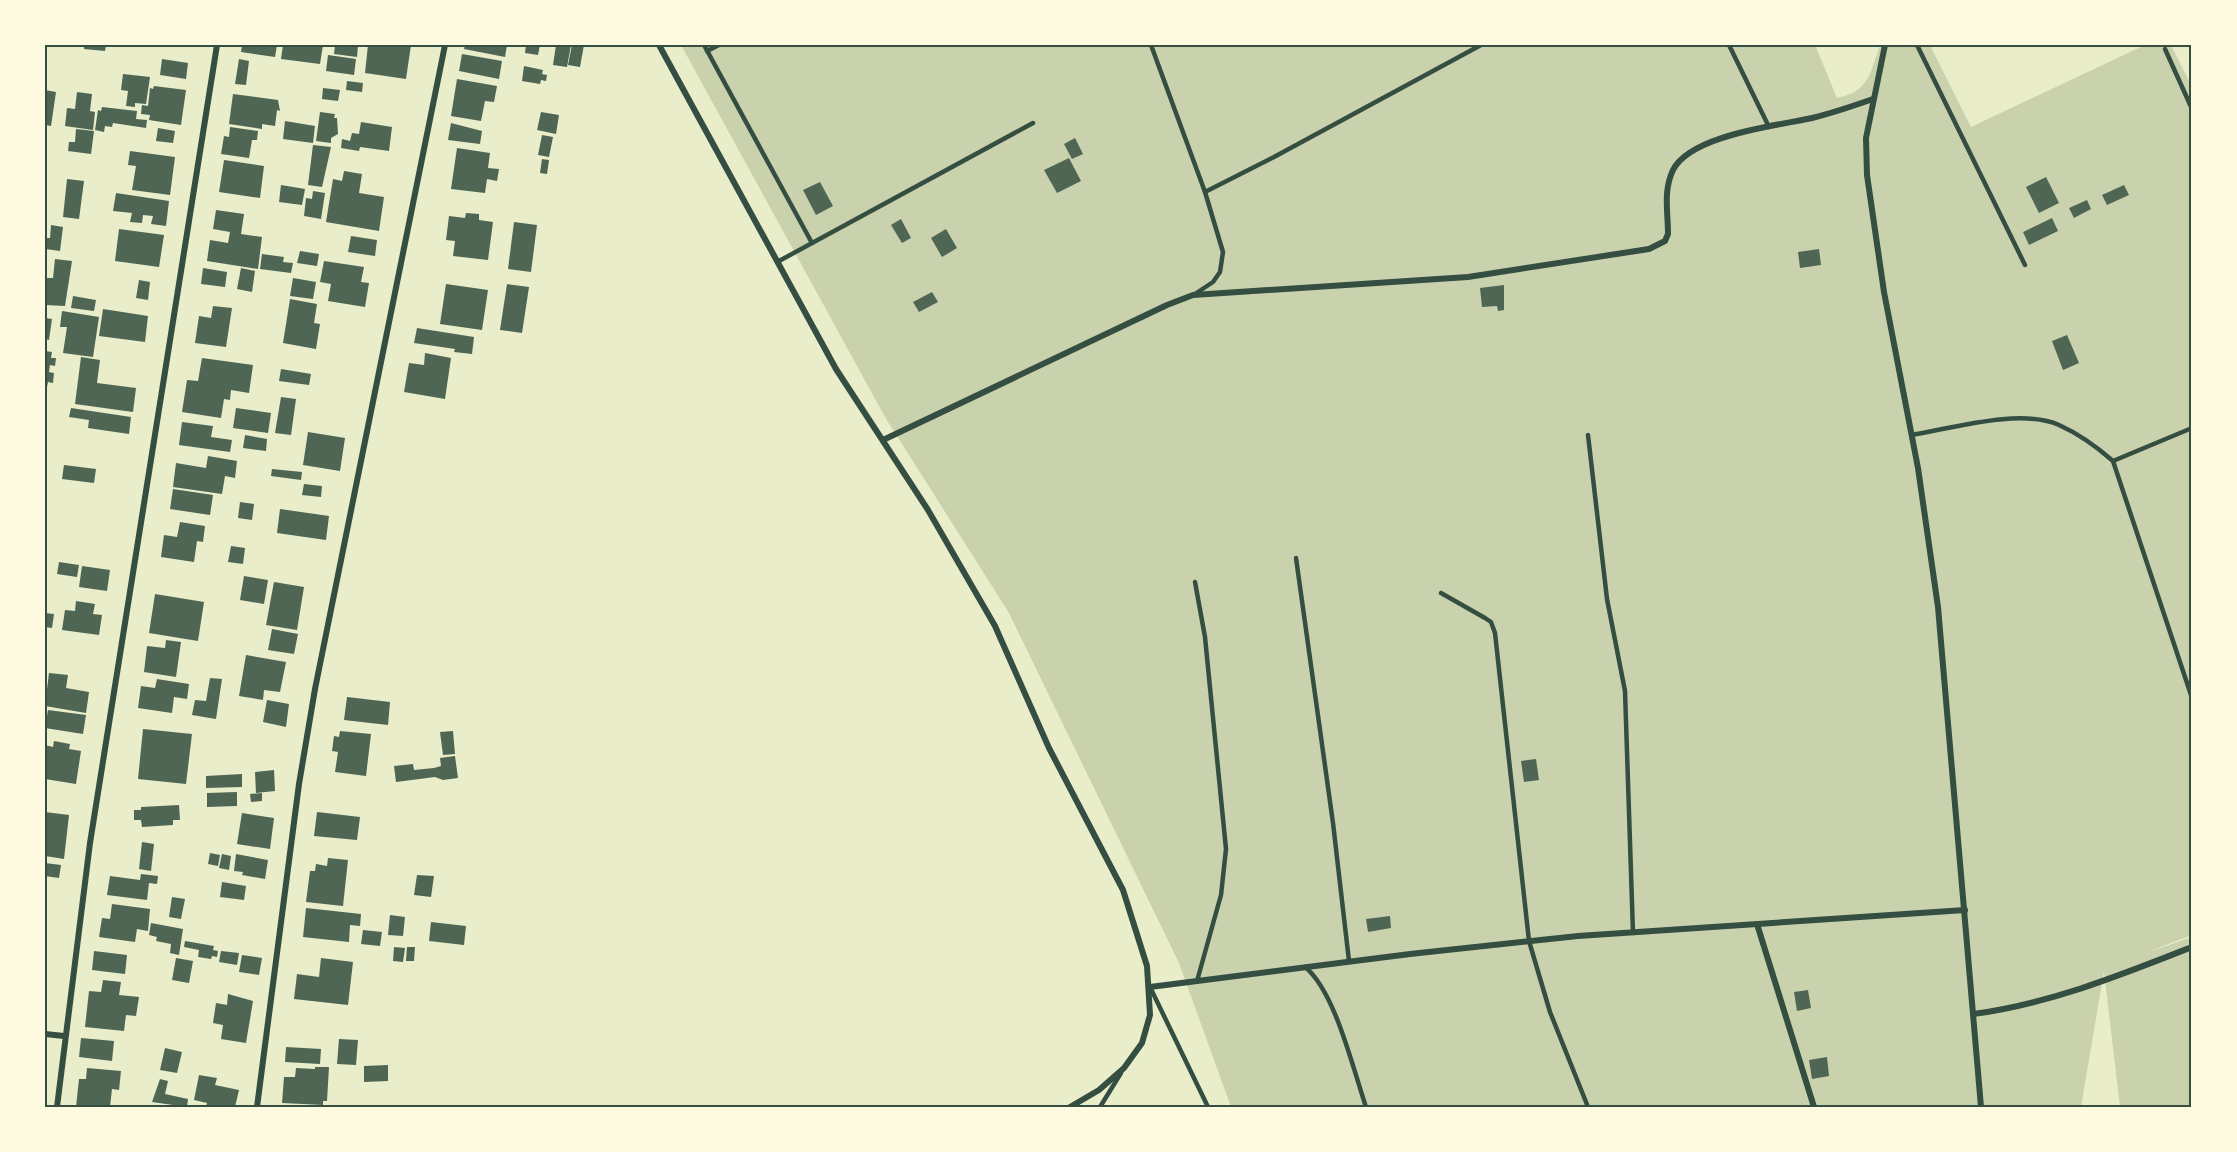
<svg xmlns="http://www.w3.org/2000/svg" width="2237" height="1152" viewBox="0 0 2237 1152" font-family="'Alegreya Sans',sans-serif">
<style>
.green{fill:#cad2ad}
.building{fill:#4f6655}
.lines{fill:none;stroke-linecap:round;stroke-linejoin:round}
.service{stroke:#344e41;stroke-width:4.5}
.minor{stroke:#344e41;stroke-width:6}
.neatline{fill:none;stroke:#344e41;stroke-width:2}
</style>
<rect width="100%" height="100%" fill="#e9edc9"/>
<!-- green -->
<path class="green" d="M681,45H1815L1837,98C1870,91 1870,73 1880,45H1930L1971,127L2145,45H2171L2192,87V935L2143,954L2192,937V1107H2120L2104,971L2081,1107H1231L1179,963L1009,613L885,417Z"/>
<!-- building -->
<g class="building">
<path d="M84,45H106L105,51L84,49Z"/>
<path d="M242,45H277L275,57L241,52Z"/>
<path d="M283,45H323L320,64L281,59Z"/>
<path d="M335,45H358L357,57L334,54Z"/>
<path d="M368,45H411L406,79L365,73Z"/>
<path d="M465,45H507L505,57L464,49Z"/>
<path d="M526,45H540L538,55L525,53Z"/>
<path d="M556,45H571L567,67L553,65Z"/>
<path d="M572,45H584L580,67L568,65Z"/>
<path d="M462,54L502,61L499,79L459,71Z"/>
<path d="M328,55L356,59L354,75L326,71Z"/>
<path d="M162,59L188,63L186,79L160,75Z"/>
<path d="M239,59L249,61L246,85L235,84Z"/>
<path d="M524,66L543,70L542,74L547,75L546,81L541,80L540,84L522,81Z"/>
<path d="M123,74L150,77L146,104L135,103V107L126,106L128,91L121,90Z"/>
<path d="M457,79L497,86L494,102L485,101L481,121L451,116Z"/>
<path d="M347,81L363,83L362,92L346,90Z"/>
<path d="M154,86L186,90L181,125L149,120L150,115L141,114L142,105L148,106L150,88L153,89Z"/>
<path d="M323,88L340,90L338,101L322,99Z"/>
<path d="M45,90L56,92L51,126L45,125Z"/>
<path d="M77,92L92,94L90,111L95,112L93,130L65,126L67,108L75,109Z"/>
<path d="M233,94L278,100L280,111L277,110L275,126L262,124V129L229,124Z"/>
<path d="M102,107L137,111L136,119L147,120L146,128L113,123L112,127L105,126L104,132L95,130L98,110L101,111Z"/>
<path d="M320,112L335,114L334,118H337L338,134L331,138V143L316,141Z"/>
<path d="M541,112L559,115L556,134L537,130Z"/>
<path d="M285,121L315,126L313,143L283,139Z"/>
<path d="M361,122L392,127L389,151L360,147L359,151L341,148L342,139L350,141L352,133L359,134Z"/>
<path d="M451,123L482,131L480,144L448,140Z"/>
<path d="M230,127L258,131L257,140H252L249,158L221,154L224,136L229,137Z"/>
<path d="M158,128L175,131L173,143L156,141Z"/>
<path d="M76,129L94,131L91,154L68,151L69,142H75Z"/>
<path d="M542,135L553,137L549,157L538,155Z"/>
<path d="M1075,138L1083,154L1072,159L1064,144Z"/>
<path d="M313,145L331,147L322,187L308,185Z"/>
<path d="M457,148L490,153L488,168L499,169L497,181L487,179L485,193L451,189Z"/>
<path d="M130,151L175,157L170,195L132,190L136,166L128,165Z"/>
<path d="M1069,158L1081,181L1057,193L1044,170Z"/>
<path d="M542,159L549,160L547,174L540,173Z"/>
<path d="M224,160L264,166L260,198L219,192Z"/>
<path d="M344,171L362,174L359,193L384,197L379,231L326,222L333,179L342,181Z"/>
<path d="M2046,177L2059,203L2039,213L2026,187Z"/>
<path d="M67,179L84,181L79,219L63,217Z"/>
<path d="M820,182L833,206L816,215L803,190Z"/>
<path d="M281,185L305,189L302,205L279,202Z"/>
<path d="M2124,185L2129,195L2107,205L2102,195Z"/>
<path d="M313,191L325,193L321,219L304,216L306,198L312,199Z"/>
<path d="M116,193L169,201L166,226L151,224L153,216L143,215L142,223L130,222L132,213L113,211Z"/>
<path d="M2087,200L2091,209L2074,218L2069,208Z"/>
<path d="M216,210L244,214L241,234L262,237L258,269L207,261L210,240L228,243L230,232L213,229Z"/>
<path d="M466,213L479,214V220L493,222L488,260L453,256L455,241L446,240L449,216L465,218Z"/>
<path d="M2052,218L2058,231L2029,245L2023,232Z"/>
<path d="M901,219L911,238L902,243L891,225Z"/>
<path d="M514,222L537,225L531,272L508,269Z"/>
<path d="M51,225L63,227L60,251L45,249V238H50Z"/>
<path d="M119,229L164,235L159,267L115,261Z"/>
<path d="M946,229L957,248L942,257L931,238Z"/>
<path d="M351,236L377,240L375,256L348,252Z"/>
<path d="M1819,249L1821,265L1800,268L1798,252Z"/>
<path d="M300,251L319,254L317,266L297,263Z"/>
<path d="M262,254L284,257L283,262L293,263L291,273L260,269Z"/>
<path d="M55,259L72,261L65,306L45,305V278H53Z"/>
<path d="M324,261L364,267L361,282L369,283L365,307L328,301L331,284L320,282Z"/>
<path d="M203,268L227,272L225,287L201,284Z"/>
<path d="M241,268L255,271L252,292L237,289Z"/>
<path d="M293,278L316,282L313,299L290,296Z"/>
<path d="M139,280L150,282L148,300L136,298Z"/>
<path d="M446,284L488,290L482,330L440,324Z"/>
<path d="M507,284L529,287L522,333L500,330Z"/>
<path d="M1504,285V310L1498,311L1497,306L1482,307L1480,288Z"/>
<path d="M932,292L938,302L919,312L913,302Z"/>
<path d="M73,296L96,300L94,311L71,308Z"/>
<path d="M290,299L317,304L314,323L320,324L316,349L283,343Z"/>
<path d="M213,306L232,308L226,347L195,343L199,316L211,318Z"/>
<path d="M103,309L148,316L145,342L99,336Z"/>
<path d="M62,311L99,317L93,357L63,353L67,327H60Z"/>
<path d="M45,318L52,319L49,340L45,339Z"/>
<path d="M417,328L474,337L472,354L454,352L455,349L414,343Z"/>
<path d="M2067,335L2079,363L2063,370L2052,341Z"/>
<path d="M45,351L52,352L51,358H56L55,366L50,365L49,372L54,373L53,383L48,382L47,387H45Z"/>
<path d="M425,353L451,358L445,399L404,392L409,363L424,365Z"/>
<path d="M81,357L100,360L97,383L136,388L133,412L75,404Z"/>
<path d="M202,358L253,365L249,393L231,390L230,400L224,399L221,418L182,412L187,380L198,381Z"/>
<path d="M281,369L311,374L309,385L279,381Z"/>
<path d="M281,397L296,399L291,435L275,433Z"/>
<path d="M71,408L131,417L129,434L88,428L89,420L69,417Z"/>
<path d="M236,408L271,413L268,433L233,428Z"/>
<path d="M182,422L213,426L211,437L232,440L230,452L179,445Z"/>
<path d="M308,432L345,438L340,471L303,465Z"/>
<path d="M245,435L267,439L266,451L243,448Z"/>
<path d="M208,456L237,461L235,478L225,476L222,494L173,487L176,463L206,468Z"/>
<path d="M64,465L96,469L94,483L62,479Z"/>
<path d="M272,469L302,472L301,480L271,476Z"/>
<path d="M304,484L322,486L321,497L302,495Z"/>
<path d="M173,489L213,495L210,515L170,509Z"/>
<path d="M240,502L254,504L252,520L238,518Z"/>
<path d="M280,509L329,516L326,540L277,533Z"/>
<path d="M180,522L205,526L203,542L197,541L194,562L161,557L164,535L177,537Z"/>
<path d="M231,546L245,548L243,564L228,562Z"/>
<path d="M59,562L79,565L77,577L57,574Z"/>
<path d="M82,566L110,570L107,591L79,587Z"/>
<path d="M244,576L268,580L264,604L240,600Z"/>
<path d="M274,582L304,587L297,630L266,625Z"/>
<path d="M155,594L204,602L198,641L149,633Z"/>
<path d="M76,601L95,604L93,614L102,615L99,635L62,630L65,610L75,611Z"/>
<path d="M45,613L54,614L52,628L45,627Z"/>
<path d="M272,629L298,634L294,654L268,650Z"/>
<path d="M166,640L181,642L176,677L144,672L147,646L165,648Z"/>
<path d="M246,655L286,662L280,692L264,690L263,700L239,696Z"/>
<path d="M49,673L68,675L66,688L89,692L86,713L45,706Z"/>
<path d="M210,678L222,679L216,719L192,715L195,700L206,701Z"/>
<path d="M157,679L189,684L187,699L174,697L172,713L138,708L141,686L155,688Z"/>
<path d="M347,697L390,702L388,725L344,720Z"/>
<path d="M267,700L289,704L286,727L263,722Z"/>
<path d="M48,710L86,715L83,734L45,728Z"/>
<path d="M143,729L192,734L186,784L138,779Z"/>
<path d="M340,731L371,734L366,776L335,772L338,752L332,751L334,736L339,737Z"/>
<path d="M453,731L455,754L443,755L440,732Z"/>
<path d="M54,741L70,744L69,749L81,751L76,784L45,779V745L53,747Z"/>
<path d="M455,756L458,778L443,780L435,777L396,782L394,766L413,764L414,770L434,768L441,766L440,758Z"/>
<path d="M1536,759L1539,780L1524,782L1521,761Z"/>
<path d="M274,770L275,791L256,793L255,772Z"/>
<path d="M242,774V787L206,788V776Z"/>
<path d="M237,792V806L207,807V793Z"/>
<path d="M262,793V801L251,802L250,794Z"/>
<path d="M179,805L180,820H173V825L142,827L141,820H134V810H141V807Z"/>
<path d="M45,812L69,815L64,859L45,856Z"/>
<path d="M317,812L360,817L357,840L314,836Z"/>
<path d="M242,813L274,818L270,849L237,844Z"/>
<path d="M142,842L154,844L151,871L139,869Z"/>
<path d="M210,853L220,855L218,866L208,864Z"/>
<path d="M222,854L231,856L229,870L219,868Z"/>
<path d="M236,854L268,860L265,879L242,875L243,872L234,871Z"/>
<path d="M328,858L348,860L343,906L306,902L310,871H315L316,864L327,866Z"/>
<path d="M45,863L61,865L59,878L45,876Z"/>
<path d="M141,874L158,876L157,884L149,883L147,900L107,895L110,876L140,880Z"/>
<path d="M417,875L434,876L431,897L414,895Z"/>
<path d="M222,882L246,886L244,900L220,897Z"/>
<path d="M172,897L185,899L181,919L169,917Z"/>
<path d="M112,904L150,909L148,931L137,929L135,942L99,937L102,918L110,919Z"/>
<path d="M306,908L361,914L360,926L350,925L349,942L303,937Z"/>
<path d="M390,915L405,917L403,936L388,935Z"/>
<path d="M1390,916L1391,928L1368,932L1366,919Z"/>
<path d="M431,922L466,926L464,945L429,941Z"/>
<path d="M151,923L183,929L179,955L170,953L171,944L156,941L157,937L149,935Z"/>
<path d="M363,930L382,932L380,946L361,944Z"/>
<path d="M185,941L214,946L213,950L218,951L217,957L212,956L211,959L198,957L199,950L184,947Z"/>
<path d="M394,947L405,948L403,962L393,961Z"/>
<path d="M407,947H415L414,961H406Z"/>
<path d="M94,951L127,955L125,974L92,970Z"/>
<path d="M221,951L239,953L237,965L219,962Z"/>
<path d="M242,955L262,958L259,975L239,972Z"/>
<path d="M176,958L193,961L189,983L172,980Z"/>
<path d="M321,958L353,962L348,1005L294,999L297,974L319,977Z"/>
<path d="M103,980L121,982L119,995L139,997L136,1016L126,1015L124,1031L85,1027L89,991L101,992Z"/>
<path d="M1808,990L1811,1008L1797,1011L1794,992Z"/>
<path d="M228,994L253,1001L246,1043L221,1039L223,1025L213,1023L216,1003L227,1005Z"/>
<path d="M81,1038L114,1041L112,1061L79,1057Z"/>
<path d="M339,1039L358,1040L356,1065L337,1064Z"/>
<path d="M286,1047L321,1049L320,1064L285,1062Z"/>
<path d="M165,1048L182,1052L177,1073L160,1070Z"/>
<path d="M1827,1057L1829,1076L1812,1079L1809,1060Z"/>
<path d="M388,1065V1081L364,1082V1066Z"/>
<path d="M315,1067H329L327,1101H323V1105L282,1103L284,1077H295L296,1068L315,1069Z"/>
<path d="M87,1068L121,1071L119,1090L112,1089L110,1107H76L79,1079H86Z"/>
<path d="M199,1075L217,1078L215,1085L239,1090L235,1107H206L207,1103L194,1100Z"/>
<path d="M160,1079L168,1081L165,1094L188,1099L187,1107L152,1102Z"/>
</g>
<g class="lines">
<!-- service -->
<g class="service">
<path d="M704,45L812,243"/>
<path d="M1151,45L1205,192L1223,252L1220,272L1213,282L1195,294"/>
<path d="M1729,45L1769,127"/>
<path d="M1917,45L2025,265"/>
<path d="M2165,49L2192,109"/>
<path d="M707,51L719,45"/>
<path d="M1205,192L1274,157L1481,45"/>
<path d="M779,261L1033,123"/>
<path d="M1588,435L1607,599L1625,691L1633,933"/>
<path d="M1912,435C1953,428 2021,408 2059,425C2079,434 2097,447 2113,461L2192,428"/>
<path d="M2113,461L2192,698"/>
<path d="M1296,558L1333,823L1349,961"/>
<path d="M1195,582L1205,637L1226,849L1221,895L1197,981"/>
<path d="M1441,593L1485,618L1491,622L1495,633L1529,941L1550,1012L1588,1107"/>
<path d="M1305,967C1335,991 1353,1069 1366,1107"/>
<path d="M1150,987L1208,1107"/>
<path d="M1100,1107L1121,1073"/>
</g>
<!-- minor -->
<g class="minor">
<path d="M659,45L836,369L928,510L995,626L1049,748L1123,890L1147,966L1150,1015L1142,1043L1124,1068L1099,1090L1070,1107"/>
<path d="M1885,45L1866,138L1867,175L1884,292L1918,468L1938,607L1981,1107"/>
<path d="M883,440L1167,305L1193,295L1468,277L1649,249L1665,241L1668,234C1668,212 1663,191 1673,170C1691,135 1776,126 1812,118C1833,113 1853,106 1873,99"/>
<path d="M1757,924L1814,1107"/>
<path d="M1150,987L1410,954L1578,936L1965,910"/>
<path d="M1973,1014C2049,1004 2121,975 2192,947"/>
<path d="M45,1034L64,1036"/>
<path d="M57,1107L90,843L217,45"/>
<path d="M257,1107L299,784L315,689L445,45"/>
</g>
</g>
<!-- border -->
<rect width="2237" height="1152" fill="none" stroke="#fefae0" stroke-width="93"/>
<rect x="46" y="46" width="2144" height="1060" class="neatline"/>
</svg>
